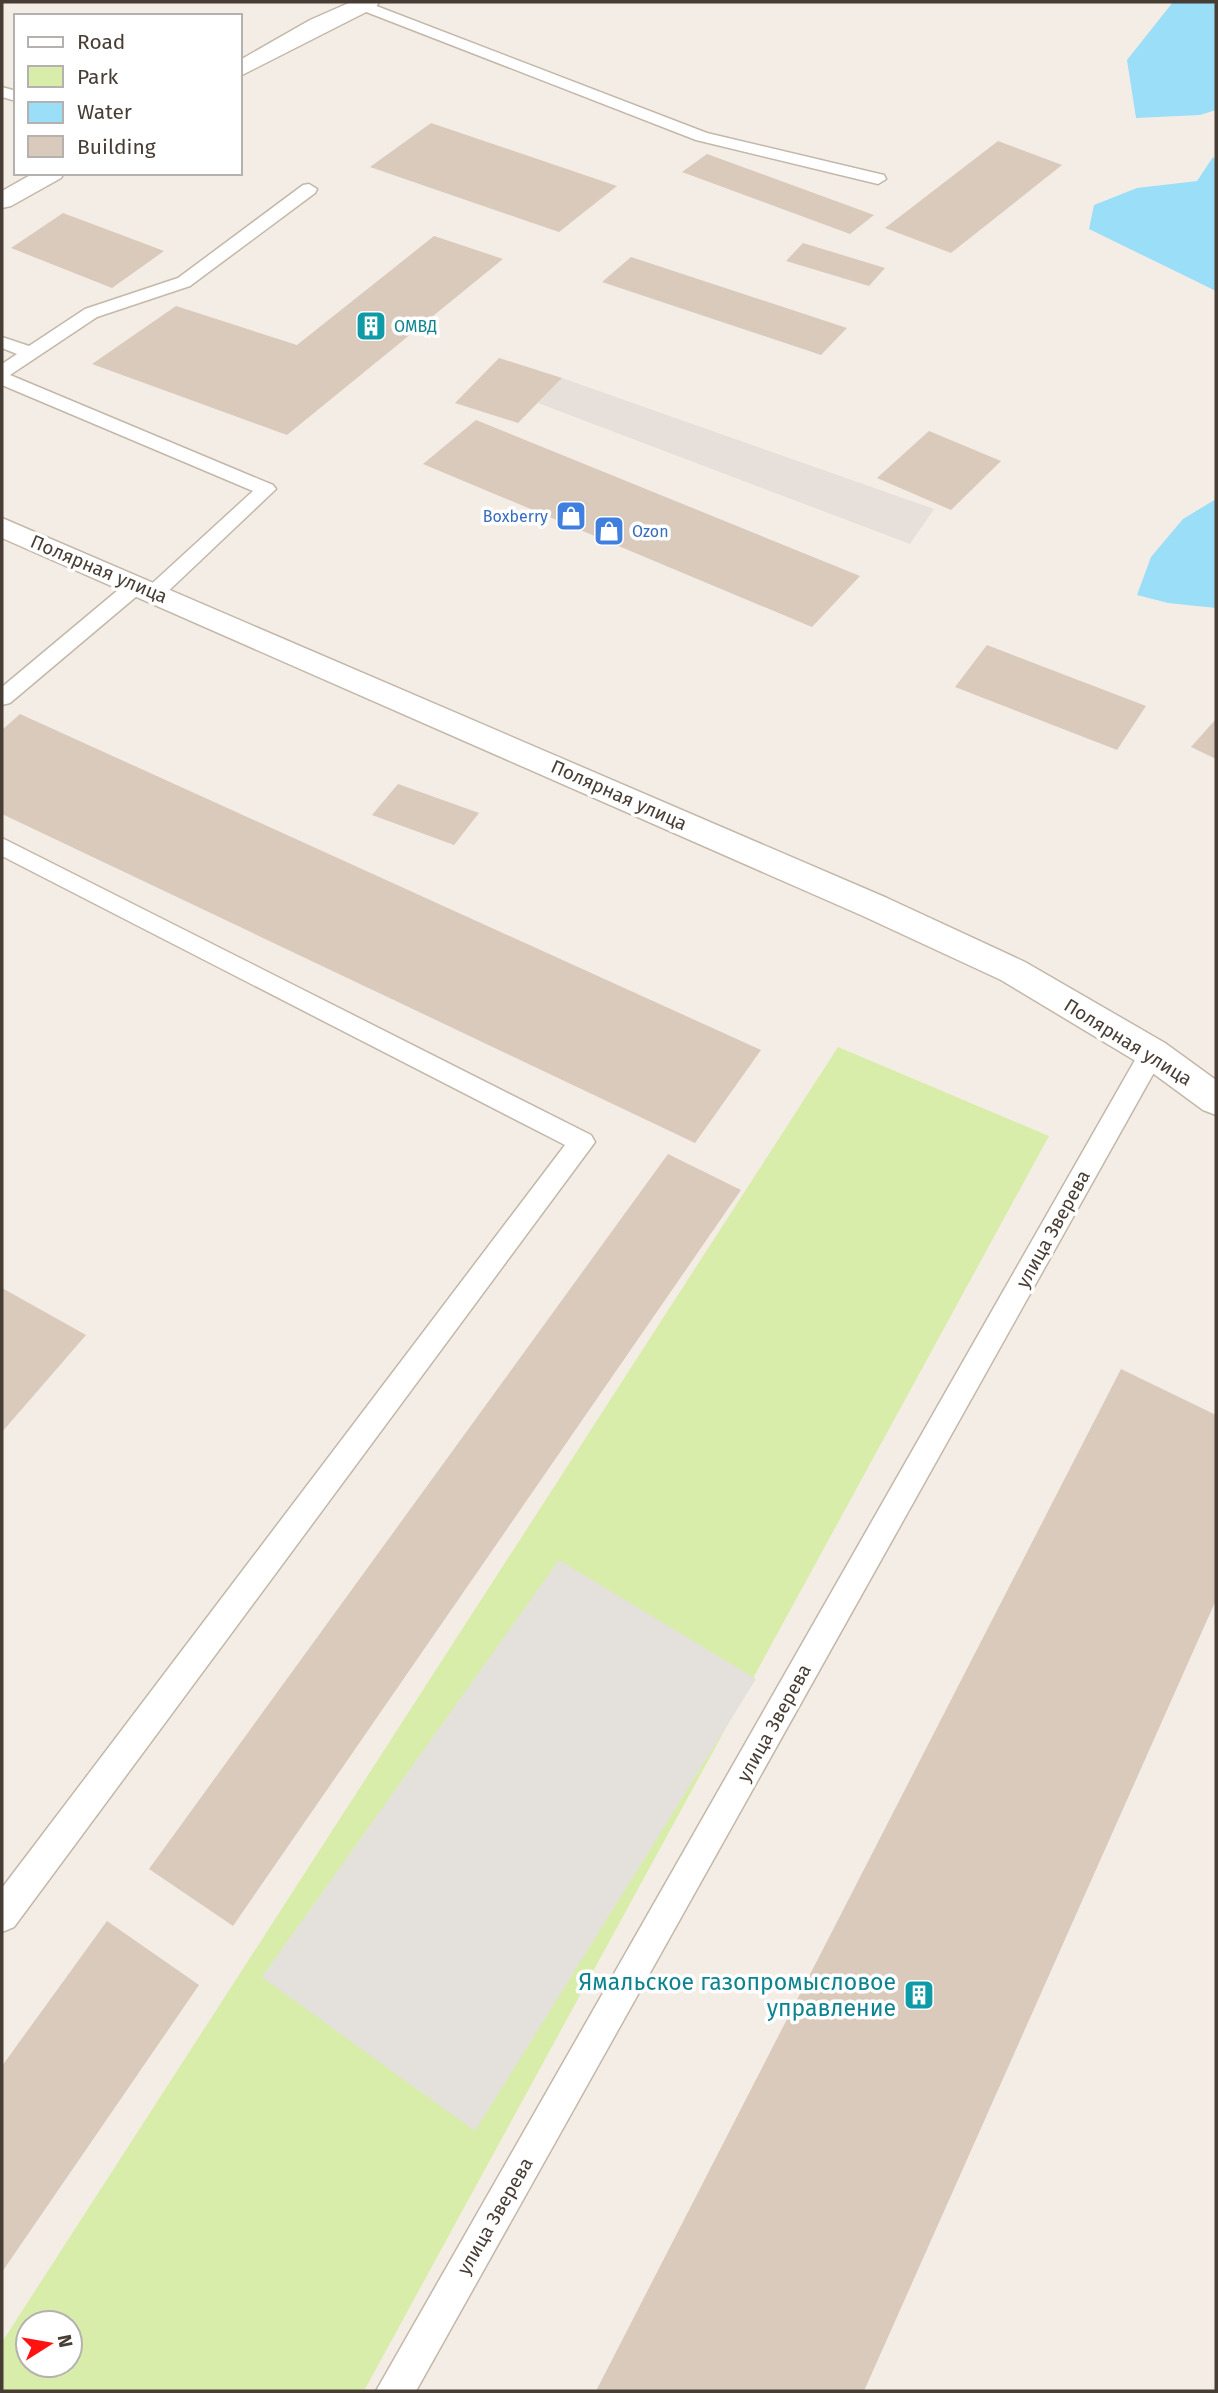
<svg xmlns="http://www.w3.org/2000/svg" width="1218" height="2393" viewBox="0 0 1218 2393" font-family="'Fira Sans',sans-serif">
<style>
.industrial{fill:#e6dfda}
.green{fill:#d8eda9;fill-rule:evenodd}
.parking{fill:#e4e1dd}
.water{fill:#9adef8}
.building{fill:#dacabc}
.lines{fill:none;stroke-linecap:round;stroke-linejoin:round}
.service-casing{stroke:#c3b7a9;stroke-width:3}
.minor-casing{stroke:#c3b7a9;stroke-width:3}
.tertiary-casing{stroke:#c3b7a9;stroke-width:3}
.service{fill:#fff;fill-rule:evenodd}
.minor{fill:#fff;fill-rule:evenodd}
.tertiary{fill:#fff;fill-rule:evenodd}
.labels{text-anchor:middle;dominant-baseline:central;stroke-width:7;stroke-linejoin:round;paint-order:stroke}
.far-culture-label{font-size:16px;fill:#0d838f;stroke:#fff;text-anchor:start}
.far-shop-label{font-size:16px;fill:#366cbe;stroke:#fff;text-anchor:end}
.street-label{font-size:19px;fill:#473d34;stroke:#fff}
.near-culture-label{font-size:23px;fill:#0d838f;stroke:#fff;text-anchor:end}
</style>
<rect width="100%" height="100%" fill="#f4ede5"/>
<!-- industrial -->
<path class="industrial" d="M562,378L934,509L910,544L538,403Z"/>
<!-- green -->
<path class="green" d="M838,1047L1049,1136L364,2391H2V2342ZM28,2323H70V2365H28Z"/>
<!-- parking -->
<path class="parking" d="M559,1560L756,1679L475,2131L262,1977Z"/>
<!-- water -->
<g class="water">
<path d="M1173,2H1216V110L1200,115L1136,118L1127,60Z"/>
<path d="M1213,157L1216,160V291L1089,229L1094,205L1137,188L1197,181Z"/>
<path d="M1216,499V608L1168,603L1137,595L1151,557L1183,519Z"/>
</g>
<!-- building -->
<g class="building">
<path d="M431,123L617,186L559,232L370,167Z"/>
<path d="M998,141L1062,165L951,253L885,228Z"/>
<path d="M707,154L874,215L850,234L682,172Z"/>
<path d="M63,213L143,243L164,251L112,288L11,248Z"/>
<path d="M434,236L503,259L287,435L92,364L176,306L297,345Z"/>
<path d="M803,243L885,268L869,286L786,261Z"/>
<path d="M631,257L847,328L821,355L602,282Z"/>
<path d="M499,358L562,378L518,423L455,403Z"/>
<path d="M476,420L860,576L812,627L423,464Z"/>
<path d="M929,431L1001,461L951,510L877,478Z"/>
<path d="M987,645L1146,706L1117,750L955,687Z"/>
<path d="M20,714L761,1050L695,1143L2,814V730Z"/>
<path d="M1216,719V759L1191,747Z"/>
<path d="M398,784L479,813L454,845L372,815Z"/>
<path d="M668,1154L741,1190L233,1926L149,1869Z"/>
<path d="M2,1288L86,1335L2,1432Z"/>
<path d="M1121,1369L1216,1415V1600L864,2391H596Z"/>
<path d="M107,1921L199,1985L2,2272V2066Z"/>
</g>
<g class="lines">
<!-- service casing -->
<g class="service-casing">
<g id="service">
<path d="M356,2H366L707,133L884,175L886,179L878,184L696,140L356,8L354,5Z"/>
<path d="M2,87L16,91V101L2,97Z"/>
<path d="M309,184L317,189L315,193L190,286L97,317L10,375L273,485L276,489L161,598H147L144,593L147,588L253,491L2,385V364L17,354L2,348V337L29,346L85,309L178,278L303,185Z"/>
<path d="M137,579L144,580L147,585L144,590L10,703L2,705V687L130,580Z"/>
<path d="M2,838L591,1135L595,1142L14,1927L2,1932V1888L565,1145L2,856Z"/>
<path d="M1152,1043L1161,1046L1164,1053L1161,1060L416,2391H376L1143,1046Z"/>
</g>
</g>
<!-- minor casing -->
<g class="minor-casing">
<g id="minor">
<path d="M351,2H379L376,7L240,76V60L310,20Z"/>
<path d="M34,173H64L61,178L11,206L2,208V191Z"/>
</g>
</g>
<!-- tertiary casing -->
<g class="tertiary-casing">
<path id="tertiary" d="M2,518L887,898L1025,962L1165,1043L1216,1080V1115L1203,1110L1139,1063L1001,980L863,916L2,538Z"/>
</g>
<!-- service -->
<use href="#service" class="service"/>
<!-- minor -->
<use href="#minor" class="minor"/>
<!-- tertiary -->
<use href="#tertiary" class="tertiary"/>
</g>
<!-- icons -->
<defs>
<g id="building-square" transform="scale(1.575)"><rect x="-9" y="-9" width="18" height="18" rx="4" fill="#0f9aa8" stroke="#fff"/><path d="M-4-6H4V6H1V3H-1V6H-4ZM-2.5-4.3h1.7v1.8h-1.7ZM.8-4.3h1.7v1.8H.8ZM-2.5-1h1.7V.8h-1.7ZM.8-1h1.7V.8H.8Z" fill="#fff"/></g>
<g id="shop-square" transform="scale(1.575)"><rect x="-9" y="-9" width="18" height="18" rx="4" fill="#3f7fe0" stroke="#fff"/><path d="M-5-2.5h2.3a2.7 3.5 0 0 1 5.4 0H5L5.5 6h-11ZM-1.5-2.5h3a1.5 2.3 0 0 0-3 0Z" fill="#fff"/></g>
</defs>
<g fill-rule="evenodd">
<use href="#building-square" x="371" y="326"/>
<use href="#shop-square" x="571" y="516"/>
<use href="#shop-square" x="609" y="531"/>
<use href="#building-square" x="919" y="1995"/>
</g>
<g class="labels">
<!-- far-culture labels -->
<g class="far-culture-label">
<text x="394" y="326">ОМВД</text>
</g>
<!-- far-shop labels -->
<g class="far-shop-label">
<text x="548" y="516">Boxberry</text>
<text x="632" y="531" text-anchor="start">Ozon</text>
</g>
<!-- street labels -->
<g class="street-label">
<text transform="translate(99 569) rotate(23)">Полярная улица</text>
<text transform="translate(619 795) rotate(24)">Полярная улица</text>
<text transform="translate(1128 1042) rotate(32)">Полярная улица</text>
<text transform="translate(1053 1229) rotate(-61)">улица Зверева</text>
<text transform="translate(774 1723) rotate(-61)">улица Зверева</text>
<text transform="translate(495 2216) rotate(-60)">улица Зверева</text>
</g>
<!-- near-culture labels -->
<g class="near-culture-label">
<text x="896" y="1982">Ямальское газопромысловое<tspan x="896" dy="26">управление</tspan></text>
</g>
</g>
<!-- border -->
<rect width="1218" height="2393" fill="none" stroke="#473d34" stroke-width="7"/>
<!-- legend -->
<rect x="14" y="14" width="228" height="161" fill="#ffffff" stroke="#b5b1ae" stroke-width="2"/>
<rect x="28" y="37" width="35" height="10" fill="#ffffff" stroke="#b5b1ae" stroke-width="2"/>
<text x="77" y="49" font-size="21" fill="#473d34">Road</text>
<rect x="28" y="66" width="35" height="21" fill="#d8eda9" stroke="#b5b1ae" stroke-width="2"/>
<text x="77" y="84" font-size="21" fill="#473d34">Park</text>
<rect x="28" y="102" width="35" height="21" fill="#9adef8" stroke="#b5b1ae" stroke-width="2"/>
<text x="77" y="119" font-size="21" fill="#473d34">Water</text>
<rect x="28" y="136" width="35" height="21" fill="#dacabc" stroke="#b5b1ae" stroke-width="2"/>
<text x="77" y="154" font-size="21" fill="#473d34">Building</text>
<!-- north arrow -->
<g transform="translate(49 2344) rotate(79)"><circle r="33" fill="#ffffff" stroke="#b5b1ae" stroke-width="2"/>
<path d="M0-5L12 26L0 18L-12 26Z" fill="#ff1311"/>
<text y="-10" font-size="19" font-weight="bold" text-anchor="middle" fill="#473d34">N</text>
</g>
</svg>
